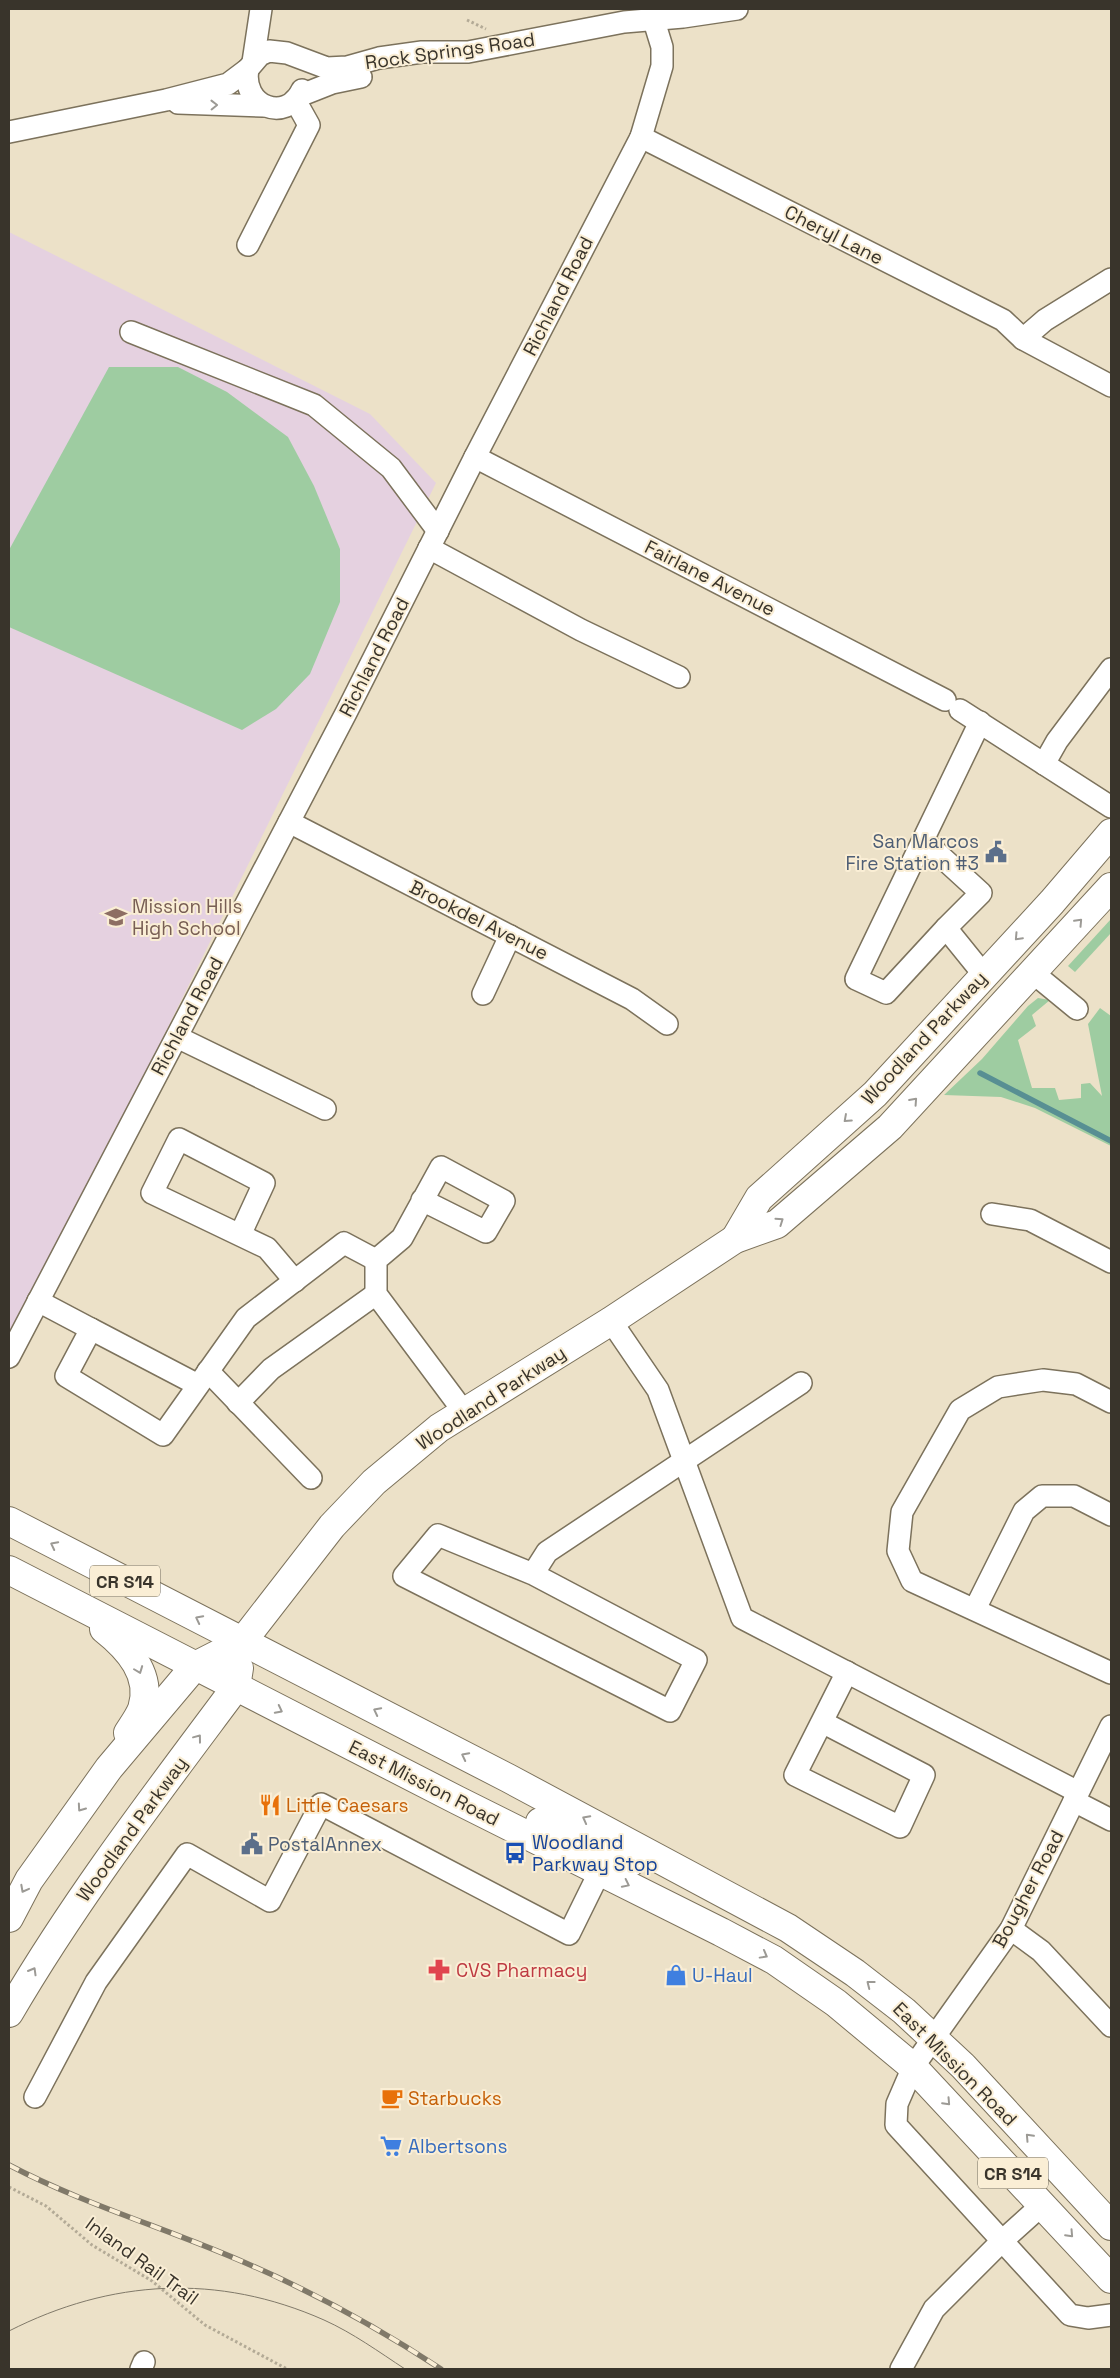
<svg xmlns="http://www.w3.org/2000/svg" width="1120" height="2378" viewBox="0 0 1120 2378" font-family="'Space Grotesk',sans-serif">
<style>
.education{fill:#e5d1e0}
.green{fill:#9ecca1}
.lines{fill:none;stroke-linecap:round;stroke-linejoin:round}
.stream{stroke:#588f93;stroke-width:5.5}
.minor-casing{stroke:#7c725c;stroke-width:24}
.major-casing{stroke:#7c725c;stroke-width:30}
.path{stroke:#b3aa96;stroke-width:3;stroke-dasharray:2.5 2.5;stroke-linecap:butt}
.minor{stroke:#fff;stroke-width:21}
.major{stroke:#fff;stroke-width:28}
.tram{stroke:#807969;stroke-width:1}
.rail-casing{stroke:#807969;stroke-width:5.5}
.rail{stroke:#faeed5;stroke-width:4;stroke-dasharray:11;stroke-linecap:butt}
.oneway{stroke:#9c9a95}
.labels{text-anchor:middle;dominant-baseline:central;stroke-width:4;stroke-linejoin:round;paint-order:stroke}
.shield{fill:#faeed5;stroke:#736c5e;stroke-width:1}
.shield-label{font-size:18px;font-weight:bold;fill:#39342b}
.street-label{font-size:19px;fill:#39342b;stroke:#faeed5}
.service-label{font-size:19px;fill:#4e5e75;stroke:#faeed5;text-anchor:end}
.education-label{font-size:19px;fill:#785e54;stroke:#faeed5;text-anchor:start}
.food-label{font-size:19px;fill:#c56008;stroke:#faeed5;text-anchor:start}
.transit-label{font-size:19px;fill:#164399;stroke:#faeed5;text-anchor:start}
.health-label{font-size:19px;fill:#be3a42;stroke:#faeed5;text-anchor:start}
.shop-label{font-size:19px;fill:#366cbe;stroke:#faeed5;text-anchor:start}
</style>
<rect width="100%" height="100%" fill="#ece1c8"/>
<!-- education -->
<path class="education" d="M9,232L370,414L436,483L9,1350Z"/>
<!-- green -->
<g class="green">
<path d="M109,367H178L227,392L288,437L314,486L340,549V602L310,674L276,709L242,730L9,627V550Z"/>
<path d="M1111,919V933L1075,972L1068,966Z"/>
<path d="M1038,998L1050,1000L1032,1015L1036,1026L1018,1040L1032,1088H1055L1059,1100L1081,1098V1084L1090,1083L1102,1096L1088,1024L1100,1008L1111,1016V1146L1035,1108L1001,1097L944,1095L982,1059L1028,1006Z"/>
</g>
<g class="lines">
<!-- stream -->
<path class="stream" d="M980,1073L1111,1141"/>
<!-- minor casing -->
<g class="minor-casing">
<g id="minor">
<path d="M253,62L261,9"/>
<path d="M248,69C241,106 286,124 302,90"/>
<path d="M299,96L332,83L361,77"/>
<path d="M178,103L263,106"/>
<path d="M9,132L166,100L228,84L248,69L260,55L269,51L287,53L327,68L347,67L379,58L422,52H468L624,22L683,17L737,9"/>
<path d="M641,137L1003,320L1023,339L1111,386"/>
<path d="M248,245L309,125L295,100"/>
<path d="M131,332L314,405L391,468L438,531"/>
<path d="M1023,339L1045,320L1111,279"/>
<path d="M475,457L945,700"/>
<path d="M429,548L581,630L679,677"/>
<path d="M960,710L1111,807"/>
<path d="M980,722L923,840L981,893L946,928L984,975"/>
<path d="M1044,764L1057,741L1111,669"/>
<path d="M289,822L632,999L667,1024"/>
<path d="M923,840L856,979L886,993L946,928"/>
<path d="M1032,972L1077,1009"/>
<path d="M483,994L510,936"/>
<path d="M177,1037L325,1109"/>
<path d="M422,1200L486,1232L504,1201L441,1167L402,1238L376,1260V1294L464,1412"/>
<path d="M992,1214L1030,1220L1111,1262"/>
<path d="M240,1235L264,1183L179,1139L152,1193L267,1248L295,1281"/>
<path d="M38,1301L91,1329"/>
<path d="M611,1321L658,1390L742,1618L1078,1792"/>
<path d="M9,1357L346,713L475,457L641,137L662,66V47L654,21"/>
<path d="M208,1371L311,1478"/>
<path d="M198,1385L91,1329L66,1376L163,1435L246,1318L344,1243L376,1260"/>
<path d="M1111,1402L1076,1384L1043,1380L998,1387L960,1410L902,1512L898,1551L912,1581L1111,1673"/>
<path d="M238,1403L271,1369L376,1294"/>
<path d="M533,1574L696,1660L670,1711L404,1576L438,1535L533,1574L547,1552L801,1383"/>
<path d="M975,1609L1024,1511L1042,1496H1074L1111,1515"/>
<path d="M822,1722L924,1775L900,1827L795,1775L847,1672"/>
<path d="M1111,1726L1011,1929L913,2067L897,2104L896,2125L1070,2315L1088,2318L1111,2315"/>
<path d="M1074,1801L1111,1820"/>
<path d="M1011,1929L1041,1951L1111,2026"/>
<path d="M35,2097L96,1982L187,1854L270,1901L321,1804L569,1934L600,1871"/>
<path d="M141,2369L144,2362"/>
<path d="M901,2369L934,2309L1002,2241L1042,2205"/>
</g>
</g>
<!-- major casing -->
<g class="major-casing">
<g id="major">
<path d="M735,1239L759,1198L875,1094L1052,902L1111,833"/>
<path d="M9,1521L508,1778L788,1928L855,1973L904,2011L963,2066L1111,2226"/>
<path d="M9,1570L457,1800L721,1932L774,1960L836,2003L913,2067L1111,2279"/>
<path d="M104,1629C128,1648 153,1675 142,1709C139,1717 133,1725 128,1733"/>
<path d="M540,1822L631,1862"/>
<path d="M9,1918L29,1880L109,1768L195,1666L242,1642L332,1526L374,1482L439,1428L611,1321L735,1239L777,1224L890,1127L1111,887"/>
<path d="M9,2013C76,1898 157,1793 236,1687L239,1668"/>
</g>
</g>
<!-- path -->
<g class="path">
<path d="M467,20L486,29"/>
<path d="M9,2187L46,2206L92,2245L152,2281L205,2325L287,2369"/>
</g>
<!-- minor -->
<use href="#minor" class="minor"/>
<!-- major -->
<use href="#major" class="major"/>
<!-- tram -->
<path class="tram" d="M9,2331C111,2279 218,2273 324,2320C353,2333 379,2352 405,2369"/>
<!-- rail casing -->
<g class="rail-casing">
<path id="rail" d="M9,2165C85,2205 169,2229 248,2264C315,2293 380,2329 441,2369"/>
</g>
<!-- rail -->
<use href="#rail" class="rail"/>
</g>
<!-- one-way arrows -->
<defs><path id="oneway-chevron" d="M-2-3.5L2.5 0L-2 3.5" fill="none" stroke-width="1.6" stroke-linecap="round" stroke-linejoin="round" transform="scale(1.25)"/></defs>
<g class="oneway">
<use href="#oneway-chevron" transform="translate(214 105) rotate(-1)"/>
<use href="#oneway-chevron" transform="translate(1079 922) rotate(-47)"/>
<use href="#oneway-chevron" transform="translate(1018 937) rotate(133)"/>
<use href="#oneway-chevron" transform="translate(914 1101) rotate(-48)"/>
<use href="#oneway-chevron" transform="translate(847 1119) rotate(138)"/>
<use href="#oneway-chevron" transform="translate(780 1221) rotate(-35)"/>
<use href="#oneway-chevron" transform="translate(54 1545) rotate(-153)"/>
<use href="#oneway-chevron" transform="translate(199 1619) rotate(-153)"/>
<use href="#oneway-chevron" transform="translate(139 1670) rotate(69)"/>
<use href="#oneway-chevron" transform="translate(279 1710) rotate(27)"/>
<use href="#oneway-chevron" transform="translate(377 1711) rotate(-153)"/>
<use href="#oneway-chevron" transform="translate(198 1738) rotate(-53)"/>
<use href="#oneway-chevron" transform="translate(465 1756) rotate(-153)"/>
<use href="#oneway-chevron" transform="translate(81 1808) rotate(125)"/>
<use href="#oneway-chevron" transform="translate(586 1819) rotate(-152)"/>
<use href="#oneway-chevron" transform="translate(626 1884) rotate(26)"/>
<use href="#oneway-chevron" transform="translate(24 1889) rotate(118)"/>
<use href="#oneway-chevron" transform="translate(764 1955) rotate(29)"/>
<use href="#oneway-chevron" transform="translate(33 1971) rotate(-60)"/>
<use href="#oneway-chevron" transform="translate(870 1984) rotate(-142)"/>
<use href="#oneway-chevron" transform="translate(947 2102) rotate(47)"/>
<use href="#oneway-chevron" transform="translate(1029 2137) rotate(-133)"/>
<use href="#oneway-chevron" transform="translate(1070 2234) rotate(47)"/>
</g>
<!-- icons -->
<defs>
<g id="civic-bare" transform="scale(1.725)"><path d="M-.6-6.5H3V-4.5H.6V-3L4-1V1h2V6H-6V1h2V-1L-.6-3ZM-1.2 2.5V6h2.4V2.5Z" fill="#5c6f8a" stroke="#faeed5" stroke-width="2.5" paint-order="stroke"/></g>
<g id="school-bare" transform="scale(1.725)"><path d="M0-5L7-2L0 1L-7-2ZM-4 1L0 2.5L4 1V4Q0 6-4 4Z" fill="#8d6e63" stroke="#faeed5" stroke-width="2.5" paint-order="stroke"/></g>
<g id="restaurant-bare" transform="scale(1.725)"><path d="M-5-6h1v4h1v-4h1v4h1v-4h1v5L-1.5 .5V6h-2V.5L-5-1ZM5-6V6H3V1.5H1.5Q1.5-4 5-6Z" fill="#e8710a" stroke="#faeed5" stroke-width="2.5" paint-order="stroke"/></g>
<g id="bus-bare" transform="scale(1.725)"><path d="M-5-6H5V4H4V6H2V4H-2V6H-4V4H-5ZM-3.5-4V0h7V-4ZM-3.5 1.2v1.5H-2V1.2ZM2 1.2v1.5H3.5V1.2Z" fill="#1a4fb4" stroke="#faeed5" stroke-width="2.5" paint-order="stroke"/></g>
<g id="pharmacy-bare" transform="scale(1.725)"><path d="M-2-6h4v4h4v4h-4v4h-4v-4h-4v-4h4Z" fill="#e0444e" stroke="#faeed5" stroke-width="2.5" paint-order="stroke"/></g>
<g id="shop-bare" transform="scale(1.725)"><path d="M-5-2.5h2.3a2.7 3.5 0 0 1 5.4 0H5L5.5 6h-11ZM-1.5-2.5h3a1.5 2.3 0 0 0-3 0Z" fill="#3f7fe0" stroke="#faeed5" stroke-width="2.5" paint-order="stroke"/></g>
<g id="cafe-bare" transform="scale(1.725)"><path d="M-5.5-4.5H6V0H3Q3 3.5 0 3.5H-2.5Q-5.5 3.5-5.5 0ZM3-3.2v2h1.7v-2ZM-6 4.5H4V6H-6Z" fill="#e8710a" stroke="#faeed5" stroke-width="2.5" paint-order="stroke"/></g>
<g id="supermarket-bare" transform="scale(1.725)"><path d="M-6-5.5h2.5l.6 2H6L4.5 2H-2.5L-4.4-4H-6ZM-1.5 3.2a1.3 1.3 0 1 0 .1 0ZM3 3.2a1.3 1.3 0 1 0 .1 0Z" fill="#3f7fe0" stroke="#faeed5" stroke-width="2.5" paint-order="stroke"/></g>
</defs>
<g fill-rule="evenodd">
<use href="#civic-bare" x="996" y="852"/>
<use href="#school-bare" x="116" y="917"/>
<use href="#restaurant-bare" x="270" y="1805"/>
<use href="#civic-bare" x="252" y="1844"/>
<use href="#bus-bare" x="515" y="1853"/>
<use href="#pharmacy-bare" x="439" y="1970"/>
<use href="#shop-bare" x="676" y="1975"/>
<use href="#cafe-bare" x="392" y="2098"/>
<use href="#supermarket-bare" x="391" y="2146"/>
</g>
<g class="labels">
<!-- shield labels -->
<g class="shield">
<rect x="90" y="1565.5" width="70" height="31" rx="4"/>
<rect x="978" y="2157.5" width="70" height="31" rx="4"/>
</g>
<g class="shield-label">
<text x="125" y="1581">CR S14</text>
<text x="1013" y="2173">CR S14</text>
</g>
<!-- street labels -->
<g class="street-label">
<text transform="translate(450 51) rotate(-8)">Rock Springs Road</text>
<text transform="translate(834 235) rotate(27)">Cheryl Lane</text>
<text transform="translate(558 296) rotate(-63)">Richland Road</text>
<text transform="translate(710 578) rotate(27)">Fairlane Avenue</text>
<text transform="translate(374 657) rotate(-63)">Richland Road</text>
<text transform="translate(479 920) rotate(27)">Brookdel Avenue</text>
<text transform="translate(187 1016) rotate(-62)">Richland Road</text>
<text transform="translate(924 1038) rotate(-47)">Woodland Parkway</text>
<text transform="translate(491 1398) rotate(-33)">Woodland Parkway</text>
<text transform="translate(424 1783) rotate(27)">East Mission Road</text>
<text transform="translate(132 1829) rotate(-54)">Woodland Parkway</text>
<text transform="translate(1028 1889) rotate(-62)">Bougher Road</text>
<text transform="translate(955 2064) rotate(45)">East Mission Road</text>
<text transform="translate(142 2261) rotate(36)">Inland Rail Trail</text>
</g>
<!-- service labels -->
<g class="service-label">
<text x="979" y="841">San Marcos<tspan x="979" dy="22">Fire Station #3</tspan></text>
<text x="268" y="1844" text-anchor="start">PostalAnnex</text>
</g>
<!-- education labels -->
<g class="education-label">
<text x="132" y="906">Mission Hills<tspan x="132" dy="22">High School</tspan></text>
</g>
<!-- food labels -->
<g class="food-label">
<text x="286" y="1805">Little Caesars</text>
<text x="408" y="2098">Starbucks</text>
</g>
<!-- transit labels -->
<g class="transit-label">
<text x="532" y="1842">Woodland<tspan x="532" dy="22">Parkway Stop</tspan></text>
</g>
<!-- health labels -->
<g class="health-label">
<text x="456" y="1970">CVS Pharmacy</text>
</g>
<!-- shop labels -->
<g class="shop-label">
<text x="692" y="1975">U-Haul</text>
<text x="408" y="2146">Albertsons</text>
</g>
</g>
<!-- border -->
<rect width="1120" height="2378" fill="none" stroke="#39342b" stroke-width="20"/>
</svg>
